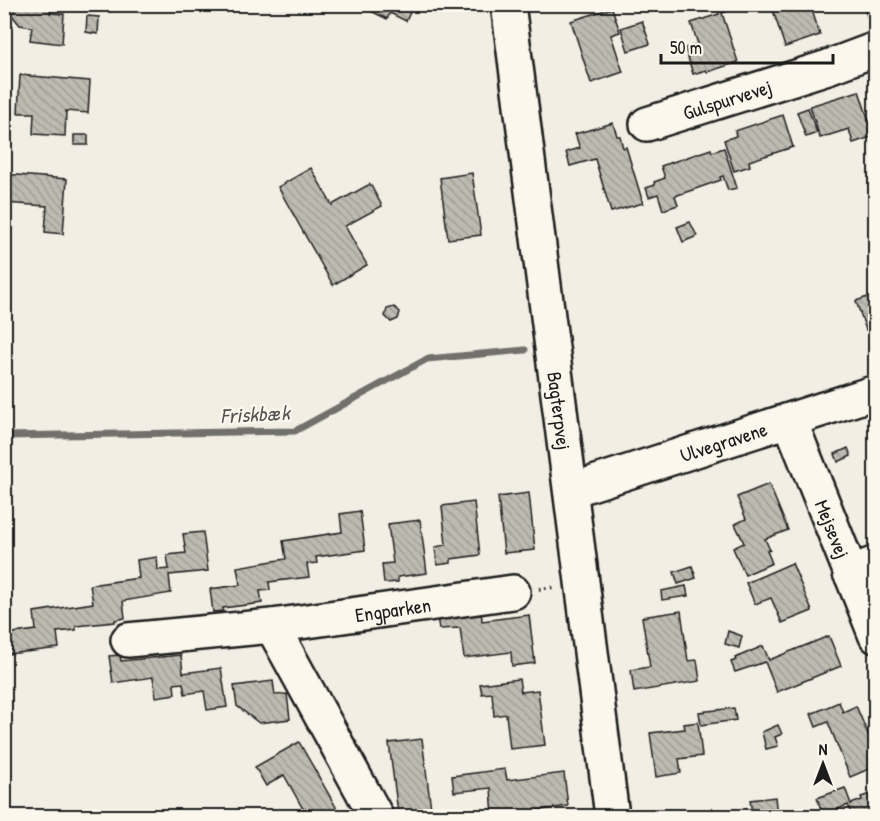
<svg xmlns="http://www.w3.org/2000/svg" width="880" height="821" viewBox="0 0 880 821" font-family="'Patrick Hand',sans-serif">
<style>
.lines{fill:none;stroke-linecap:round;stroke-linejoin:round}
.stream{stroke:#716f6b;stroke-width:7}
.building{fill:url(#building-back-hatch);stroke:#1c1c1c;stroke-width:1.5}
.minor-casing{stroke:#1c1c1c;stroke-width:38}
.path{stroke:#1c1c1c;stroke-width:4;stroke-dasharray:1.5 4.5;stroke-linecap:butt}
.minor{stroke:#fbf7ec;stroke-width:33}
.labels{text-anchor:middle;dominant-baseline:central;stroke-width:5;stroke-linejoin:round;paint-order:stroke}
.street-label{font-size:20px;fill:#1c1c1c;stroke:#fbf7ec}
.water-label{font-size:21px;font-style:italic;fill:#545351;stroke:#fbf7ec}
</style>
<defs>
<pattern id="building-back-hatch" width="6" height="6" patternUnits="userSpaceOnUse" patternTransform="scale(1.5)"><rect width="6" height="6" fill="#bdbab1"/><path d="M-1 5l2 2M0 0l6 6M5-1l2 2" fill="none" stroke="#a29f98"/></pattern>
</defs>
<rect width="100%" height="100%" fill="#f2eee4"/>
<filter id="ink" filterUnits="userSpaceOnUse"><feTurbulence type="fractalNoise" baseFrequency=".0167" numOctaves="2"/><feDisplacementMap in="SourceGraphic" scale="12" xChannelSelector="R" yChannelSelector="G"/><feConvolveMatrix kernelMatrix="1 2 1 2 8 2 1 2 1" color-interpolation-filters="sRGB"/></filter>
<g filter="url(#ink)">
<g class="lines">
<!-- stream -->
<path class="stream" d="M4,436L295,431L427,359L525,350"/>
</g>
<!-- building -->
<g class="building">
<path d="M21,4H51L50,13L64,14L62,44L30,40L32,27L20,25L10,13Z"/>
<path d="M357,4H414L406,21L390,13L387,19Z"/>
<path d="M716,4H728L730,10L722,13L738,62L707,72L706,70L693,74L685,48L698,44L691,23L719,14Z"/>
<path d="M771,4H810L820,35L785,47Z"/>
<path d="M863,4H876V17L868,19Z"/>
<path d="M612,8L620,32L611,35L623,72L591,83L571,21Z"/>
<path d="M87,16L99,17L98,34L86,32Z"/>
<path d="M642,21L650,44L628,51L621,28Z"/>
<path d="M20,75L90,81L88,113L66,111L65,136L33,134L34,113H18Z"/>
<path d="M859,91L874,136L853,143L849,129L820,138L810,106Z"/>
<path d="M808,108L817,133L806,137L797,112Z"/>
<path d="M783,115L793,147L749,161L750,166L734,171L724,140L736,136L735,131Z"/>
<path d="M613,123L617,136H620L623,148L626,147L643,203L611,212L595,159L570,166L566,152L580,148L575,134Z"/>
<rect x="74" y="135" width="14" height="10"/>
<path d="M724,148L737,188L728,190L723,176L720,177L721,180L675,196L678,205L663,210L658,194L649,197L646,188L655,185L654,182L665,178L661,166L711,149L712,152Z"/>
<path d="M311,168L332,205L370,184L382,206L345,226L367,265L333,285L278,187Z"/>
<path d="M472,173L481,235L448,239L440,178Z"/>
<path d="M4,174L67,179L63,234L45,232L47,206L4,203Z"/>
<path d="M690,222L697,236L683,242L677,227Z"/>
<path d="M876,294V326L866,330L856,301Z"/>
<path d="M394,307L400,312L398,319L391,322L385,316L387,309Z"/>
<path d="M848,448L851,456L838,462L835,454Z"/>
<path d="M769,484L788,530L765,539L770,550L767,551L772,563L745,575L733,548L744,543L735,524L746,519L737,497Z"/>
<path d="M529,493L535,550L504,553L498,497Z"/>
<path d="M474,502L480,555L451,559V563L437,565L435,547L446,545L442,506Z"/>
<path d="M360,511L365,550L316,557L317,563L307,564L309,577L269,582L270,590L260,591L262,603L223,608V611L213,612L210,589L240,585L237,567L286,559L283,541L342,532L340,514Z"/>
<path d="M420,520L427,573L398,577V582L384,583L382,564L393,563L388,524Z"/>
<path d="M203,532L208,571L169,575L171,593L123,601L125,618L115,620V622L76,626V630L57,632L59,648L9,654L6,634L36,630L34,612L93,603L90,585L139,578L137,560L157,557L158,570L169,569L167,555L186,553L183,534Z"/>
<path d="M792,563L812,611L782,623L771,598L755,604L746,583Z"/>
<path d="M692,566L696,578L678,584L674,572Z"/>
<path d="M686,586L688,596L662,600L661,591Z"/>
<path d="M481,609L482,621L529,615L535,663L512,666L511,652L464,658L460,628L439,629L437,616Z"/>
<path d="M681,611L688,661L697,660L700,681L634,692L631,670L650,667L642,617Z"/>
<path d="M728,631L742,636L739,648L725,644Z"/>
<path d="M829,636L841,666L777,692L765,662L735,672L731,662L736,660L735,658L763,646L769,660Z"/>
<path d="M120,655L121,661L181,655L183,673L221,668L227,707L207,710L204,691L185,694L183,683L174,684L175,694L156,697L153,677L113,683L109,656Z"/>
<path d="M519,679L521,692L538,690L545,745L510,749L506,714L494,716L492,693L482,694L480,684Z"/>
<path d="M273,681L275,695L287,694L290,719L259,723L237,706L234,686Z"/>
<path d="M839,702L843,712L856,706L876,753V766L850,777L828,722L816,727L811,714Z"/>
<path d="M734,708L736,720L701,725L699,712Z"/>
<path d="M698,722L702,756L679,759L681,773L656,777L650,733L685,729L684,724Z"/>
<path d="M778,725L782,734L775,737L778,746L766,749L762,732Z"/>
<path d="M422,739L431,809L398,813L389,743Z"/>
<path d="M299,742L341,816H307L284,775L266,786L255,767Z"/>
<path d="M505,769L507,780L564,773L568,806L527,812L528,816H493L491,788L454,792L452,776Z"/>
<path d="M845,788L851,804L862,800L861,797L876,792V816H852L848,805L823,815L817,798Z"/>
<path d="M775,797L777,815L729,816L752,813L750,800Z"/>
</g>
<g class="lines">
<!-- minor casing -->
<g class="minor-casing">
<g id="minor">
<path id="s1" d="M508,4L612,816"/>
<path id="s2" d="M647,124L828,67L876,49"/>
<path id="s3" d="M790,421L876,636"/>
<path id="s4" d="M572,490L876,392"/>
<path d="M850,573L876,563"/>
<path id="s5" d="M272,626L513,592"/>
<path d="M128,640L272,626L376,816"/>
</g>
</g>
<!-- path -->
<path class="path" d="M539,589L555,587"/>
<!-- minor -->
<use href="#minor" class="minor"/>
</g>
</g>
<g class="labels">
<!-- street labels -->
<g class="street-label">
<text stroke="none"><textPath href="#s2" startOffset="84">Gulspurvevej</textPath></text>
<text stroke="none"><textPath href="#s1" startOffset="410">Bagterpvej</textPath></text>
<text stroke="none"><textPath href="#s4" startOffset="159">Ulvegravene</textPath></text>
<text stroke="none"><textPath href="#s3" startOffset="116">Mejsevej</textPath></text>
<text stroke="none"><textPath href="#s5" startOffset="122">Engparken</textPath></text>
</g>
<!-- water labels -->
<g class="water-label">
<text transform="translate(255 414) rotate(-3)">Friskbæk</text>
</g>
</g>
<!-- margin -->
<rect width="880" height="821" fill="none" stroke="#fbf7ec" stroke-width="24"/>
<rect x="12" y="12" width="856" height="797" fill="none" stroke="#1c1c1c" stroke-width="2" filter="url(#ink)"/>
<!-- north arrow -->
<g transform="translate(823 764)" stroke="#fbf7ec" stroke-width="4.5" paint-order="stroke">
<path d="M0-4.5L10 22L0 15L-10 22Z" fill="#1c1c1c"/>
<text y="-9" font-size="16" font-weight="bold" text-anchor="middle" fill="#1c1c1c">N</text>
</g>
<!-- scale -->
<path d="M661 54v9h172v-9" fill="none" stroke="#1c1c1c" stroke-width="3"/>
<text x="670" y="54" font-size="18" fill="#1c1c1c" stroke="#fbf7ec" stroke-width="4.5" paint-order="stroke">50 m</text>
</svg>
